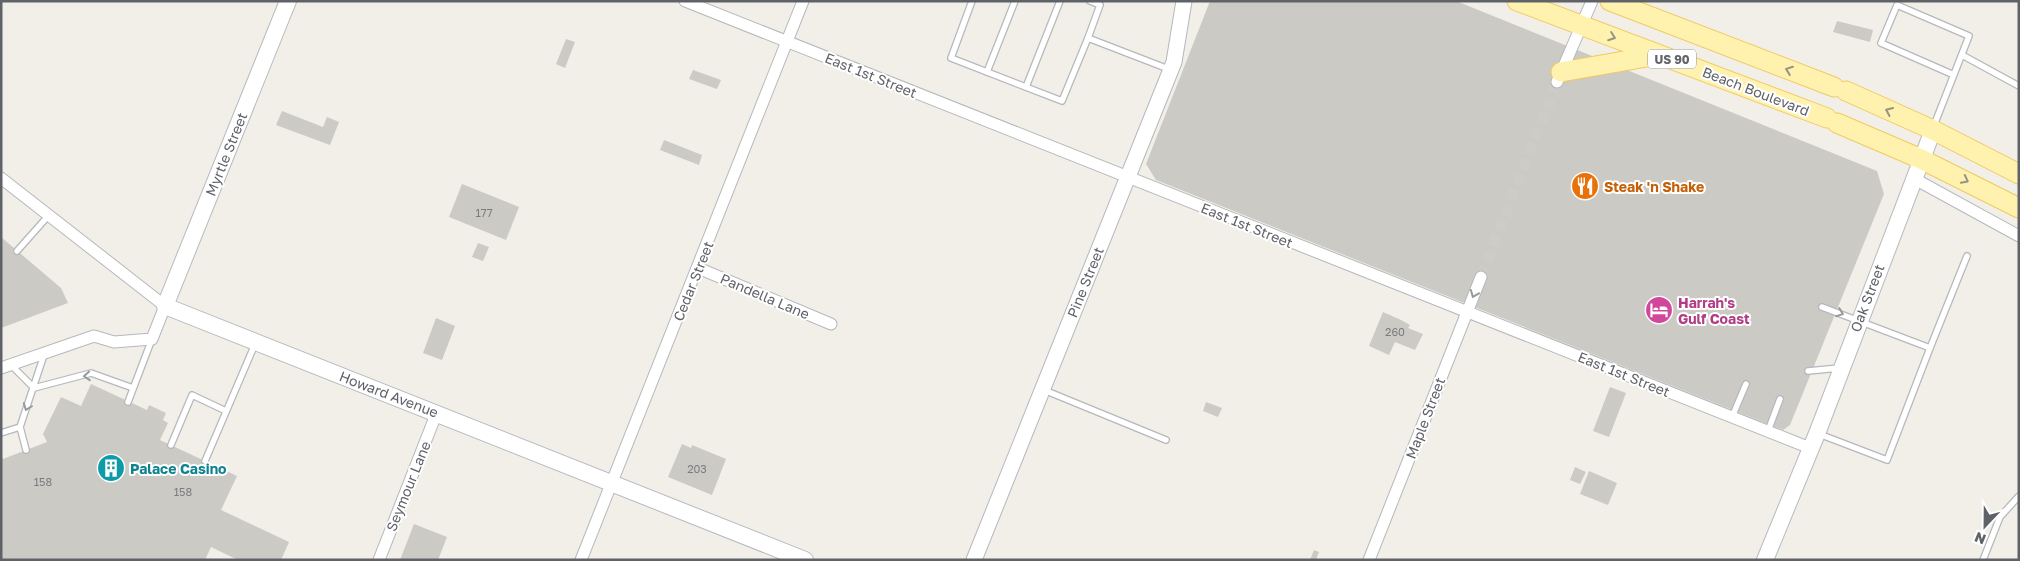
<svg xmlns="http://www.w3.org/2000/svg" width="2020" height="561" viewBox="0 0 2020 561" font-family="'Golos Text',sans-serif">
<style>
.building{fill:#cccac5}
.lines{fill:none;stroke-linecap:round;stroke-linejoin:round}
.minor-tunnel{stroke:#ccccc8;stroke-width:11;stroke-dasharray:11 5.5;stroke-linecap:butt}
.service-casing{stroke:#b5b8bc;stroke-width:8}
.minor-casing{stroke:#b5b8bc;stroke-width:13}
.tertiary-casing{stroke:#b5b8bc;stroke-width:17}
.secondary-casing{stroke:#b6babf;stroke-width:18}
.primary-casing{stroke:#f2c960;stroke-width:21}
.service{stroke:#fff;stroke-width:5.5}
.minor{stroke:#fff;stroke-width:11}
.tertiary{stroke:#fff;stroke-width:15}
.secondary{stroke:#fff;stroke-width:16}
.primary{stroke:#fff2af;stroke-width:19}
.oneway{stroke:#979581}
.oneway2{stroke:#979a9d}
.labels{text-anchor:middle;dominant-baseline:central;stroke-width:4;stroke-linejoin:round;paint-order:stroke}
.number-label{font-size:11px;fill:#7a7d7f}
.shield{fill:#fff;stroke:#8f9295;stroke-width:1}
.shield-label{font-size:12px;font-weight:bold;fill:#5f6368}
.street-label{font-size:14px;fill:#5f6368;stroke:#fff}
.food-label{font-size:14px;font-weight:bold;fill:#c56008;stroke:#fff;text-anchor:start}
.hotel-label{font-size:14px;font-weight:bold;fill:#b23c85;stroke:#fff;text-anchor:start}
.culture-label{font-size:14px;font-weight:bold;fill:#0d838f;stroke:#fff;text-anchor:start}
</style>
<rect width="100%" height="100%" fill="#f1efe8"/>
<!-- building -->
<g class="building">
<path d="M1210,1H1456L1877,171L1884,194L1790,425L1783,430L1156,180L1146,164Z"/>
<path d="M1837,21L1873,30L1870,42L1833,32Z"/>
<path d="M566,39L575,42L565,68L556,64Z"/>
<path d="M693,70L721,80L717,89L689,79Z"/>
<path d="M282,111L323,127L327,117L339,122L330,145L276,125Z"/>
<path d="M664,140L702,155L699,165L660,150Z"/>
<path d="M462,184L519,207L506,240L449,217Z"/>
<path d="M1,237L61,288L68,303L1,328Z"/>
<path d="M478,243L489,247L483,261L472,257Z"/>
<path d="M1383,312L1401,320L1410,325L1408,328L1423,334L1415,350L1395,342L1389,355L1369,346Z"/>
<path d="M436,318L455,326L442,360L423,353Z"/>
<path d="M91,384L147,410L149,405L166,413L163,420L168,423L160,440L237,476L221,510L289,542L281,560H238L211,547L205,560H1V455L3,459L47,442L43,434L61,397L81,406Z"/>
<path d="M1610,387L1626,393L1609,437L1593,431Z"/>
<path d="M1206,402L1222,408L1218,417L1203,411Z"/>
<path d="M682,444L691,448L692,445L726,459L712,495L668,477Z"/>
<path d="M1575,467L1586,472L1580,484L1570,480Z"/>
<path d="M1589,471L1617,483L1608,505L1580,494Z"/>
<path d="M414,524L447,537L438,560H400Z"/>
<path d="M1314,550L1319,552L1316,560H1310Z"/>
</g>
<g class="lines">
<!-- minor-tunnel -->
<path class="minor-tunnel" d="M1481,277L1557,82"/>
<!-- service casing -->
<g class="service-casing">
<g id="service">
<path d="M972,1L951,58L1062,101L1088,38L1171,70"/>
<path d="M1088,38L1100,5L1090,1"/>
<path d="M1962,55L2019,86"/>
<path d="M987,72L1015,1"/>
<path d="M1026,87L1060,1"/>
<path d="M1933,128L1969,36L1897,5L1881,43L1954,75"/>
<path d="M17,251L49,215"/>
<path d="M1930,348L1967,256"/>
<path d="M11,365L34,388"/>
<path d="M1808,371L1839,368"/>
<path d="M34,388L91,373L133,388"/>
<path d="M1044,390L1166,440"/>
<path d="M128,402L152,339"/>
<path d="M1732,417L1746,384"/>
<path d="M1768,431L1780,399"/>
<path d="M1,433L20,427"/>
<path d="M1819,434L1887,460L1930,348L1822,307"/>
<path d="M171,445L192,395L226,411"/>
<path d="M26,450L20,427L45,352"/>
<path d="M205,461L255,344"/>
<path d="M1983,560L2000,517L2019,496"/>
</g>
</g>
<!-- minor casing -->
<g class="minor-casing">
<g id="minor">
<path d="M685,1L1810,448"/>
<path d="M1557,82L1592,1"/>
<path d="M1,178L165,306L152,339L114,342L94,336L1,368"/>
<path d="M1913,178L2019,236"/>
<path d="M698,268L831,324"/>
<path d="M379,560L437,412"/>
<path d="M581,560L803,1"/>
<path d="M1369,560L1481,277"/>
</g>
</g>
<!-- tertiary casing -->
<g class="tertiary-casing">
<path id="tertiary" d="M974,560L1174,62L1184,1"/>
</g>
<!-- secondary casing -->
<g class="secondary-casing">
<g id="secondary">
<path d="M288,1L165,306L805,560"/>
<path d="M1765,560L1818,431L1933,130"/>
</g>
</g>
<!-- primary casing -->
<g class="primary-casing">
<g id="primary">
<path d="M1517,1L1827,118"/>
<path d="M1610,1L1834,87"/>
<path d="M1561,72L1658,55"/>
<path d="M1846,91L1933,130L2019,174"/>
<path d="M1837,123L1921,159L2019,208"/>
</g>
</g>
<!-- service -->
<use href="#service" class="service"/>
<!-- minor -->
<use href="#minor" class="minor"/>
<!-- tertiary -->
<use href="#tertiary" class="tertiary"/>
<!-- secondary -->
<use href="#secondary" class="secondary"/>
<!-- primary -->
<use href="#primary" class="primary"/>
</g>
<!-- one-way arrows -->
<defs><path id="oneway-chevron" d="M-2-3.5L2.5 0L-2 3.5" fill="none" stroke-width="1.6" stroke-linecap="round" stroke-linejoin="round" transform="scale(1.25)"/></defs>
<g class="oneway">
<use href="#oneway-chevron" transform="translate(1612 37) rotate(20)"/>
<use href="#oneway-chevron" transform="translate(1789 70) rotate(-159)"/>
<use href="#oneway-chevron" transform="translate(1889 111) rotate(-156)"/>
<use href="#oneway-chevron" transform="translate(1965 180) rotate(27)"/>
</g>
<g class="oneway2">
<use href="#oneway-chevron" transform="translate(1474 294) rotate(112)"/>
<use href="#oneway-chevron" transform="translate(1840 313) rotate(21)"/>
<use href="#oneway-chevron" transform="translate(87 376) rotate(176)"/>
<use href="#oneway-chevron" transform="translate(27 407) rotate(111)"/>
</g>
<!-- icons -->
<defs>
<g id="restaurant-disc" transform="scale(1.4375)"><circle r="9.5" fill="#e8710a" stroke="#fff"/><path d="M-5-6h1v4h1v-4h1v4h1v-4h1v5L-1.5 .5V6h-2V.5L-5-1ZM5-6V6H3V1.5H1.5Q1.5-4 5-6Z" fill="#fff"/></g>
<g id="hotel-disc" transform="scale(1.4375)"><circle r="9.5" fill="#d1479c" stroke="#fff"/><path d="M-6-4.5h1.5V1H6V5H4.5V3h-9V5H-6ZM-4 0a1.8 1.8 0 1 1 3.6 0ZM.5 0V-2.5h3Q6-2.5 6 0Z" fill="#fff"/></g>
<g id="building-disc" transform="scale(1.4375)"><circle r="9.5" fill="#0f9aa8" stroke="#fff"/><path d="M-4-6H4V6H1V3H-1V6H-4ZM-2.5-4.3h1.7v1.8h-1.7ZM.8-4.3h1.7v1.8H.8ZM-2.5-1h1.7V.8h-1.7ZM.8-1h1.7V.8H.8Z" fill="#fff"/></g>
</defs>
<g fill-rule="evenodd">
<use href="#restaurant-disc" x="1585" y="186"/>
<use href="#hotel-disc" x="1659" y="310"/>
<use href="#building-disc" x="111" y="468"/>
</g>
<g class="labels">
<!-- number labels -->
<g class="number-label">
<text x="484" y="212">177</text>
<text x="1395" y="331">260</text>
<text x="697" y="468">203</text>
<text x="43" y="481">158</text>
<text x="183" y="491">158</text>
</g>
<!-- shield labels -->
<rect class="shield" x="1648" y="49.5" width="48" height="19" rx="4"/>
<g class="shield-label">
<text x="1672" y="59">US 90</text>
</g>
<!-- street labels -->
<g class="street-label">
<text transform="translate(871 75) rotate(22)">East 1st Street</text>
<text transform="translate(1756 91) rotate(21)">Beach Boulevard</text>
<text transform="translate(226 154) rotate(-68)">Myrtle Street</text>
<text transform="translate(1247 225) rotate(22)">East 1st Street</text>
<text transform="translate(693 281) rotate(-68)">Cedar Street</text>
<text transform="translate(1085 282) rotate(-68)">Pine Street</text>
<text transform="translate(765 296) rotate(23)">Pandella Lane</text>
<text transform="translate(1867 298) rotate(-69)">Oak Street</text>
<text transform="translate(1624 374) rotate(22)">East 1st Street</text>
<text transform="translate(389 394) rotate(21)">Howard Avenue</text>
<text transform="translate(1425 418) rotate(-69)">Maple Street</text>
<text transform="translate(408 486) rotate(-68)">Seymour Lane</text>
</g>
<!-- food labels -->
<g class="food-label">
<text x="1604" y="186">Steak 'n Shake</text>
</g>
<!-- hotel labels -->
<g class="hotel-label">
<text x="1678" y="302">Harrah's<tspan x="1678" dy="16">Gulf Coast</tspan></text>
</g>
<!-- culture labels -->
<g class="culture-label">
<text x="130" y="468">Palace Casino</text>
</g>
</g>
<!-- border -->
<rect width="2020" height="561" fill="none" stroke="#5f6368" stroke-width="5"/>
<!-- north arrow -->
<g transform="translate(1985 526) rotate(202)" stroke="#ffffff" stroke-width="4" paint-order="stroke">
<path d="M0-4L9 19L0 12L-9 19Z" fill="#5f6368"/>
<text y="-8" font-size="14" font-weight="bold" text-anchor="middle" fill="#5f6368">N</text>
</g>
</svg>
